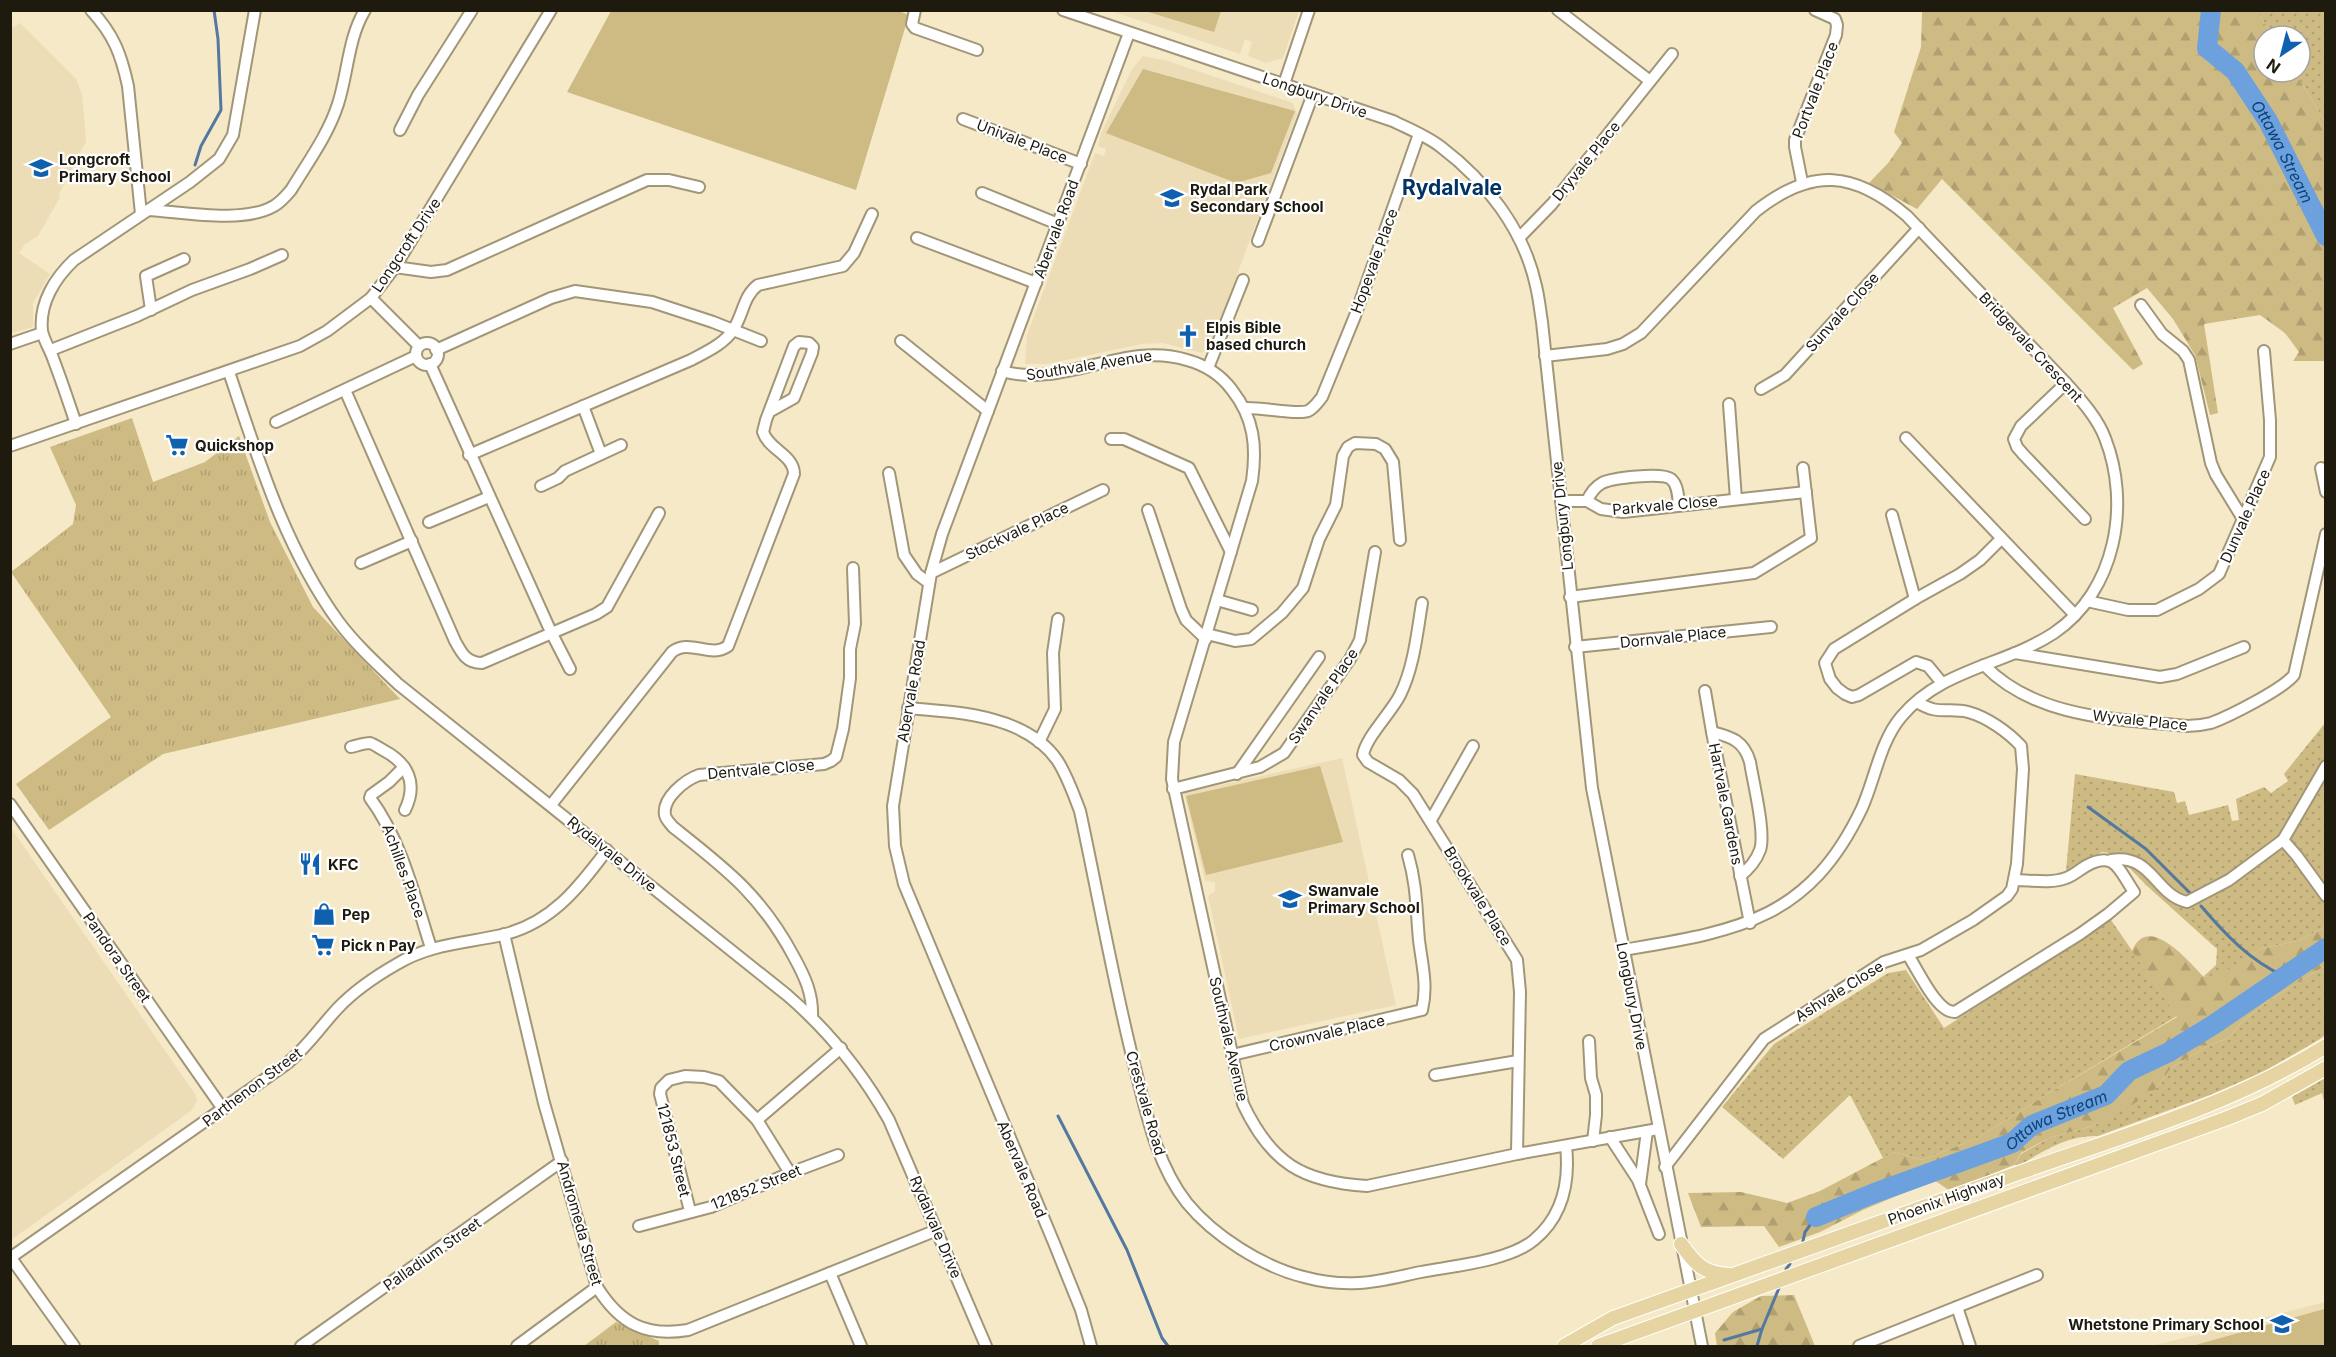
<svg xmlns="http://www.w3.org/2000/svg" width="2336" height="1357" viewBox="0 0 2336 1357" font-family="Inter,sans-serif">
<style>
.built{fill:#ecddb6}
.grass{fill:url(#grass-dots)}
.forest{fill:url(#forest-firs)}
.park{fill:url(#park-tufts)}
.pitch{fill:#cebb84}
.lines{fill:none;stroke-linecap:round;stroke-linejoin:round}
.stream{stroke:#55789f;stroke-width:3}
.river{stroke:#6da1dd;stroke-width:20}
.minor-casing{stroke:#a19678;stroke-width:14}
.major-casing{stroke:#fff;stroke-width:16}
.minor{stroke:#fff;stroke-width:10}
.major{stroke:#e6d5a2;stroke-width:14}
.labels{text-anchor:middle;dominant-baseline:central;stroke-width:4.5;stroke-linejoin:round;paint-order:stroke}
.street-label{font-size:15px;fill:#1e1a0e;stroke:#fff}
.poi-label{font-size:15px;font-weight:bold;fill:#1e1a0e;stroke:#fff;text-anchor:start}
.water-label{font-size:16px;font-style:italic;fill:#0b4279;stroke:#fff}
.district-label{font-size:21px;font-weight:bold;fill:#013465;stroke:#fff}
</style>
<defs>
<pattern id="grass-dots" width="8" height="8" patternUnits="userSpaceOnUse" patternTransform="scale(1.5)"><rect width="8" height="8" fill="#cebb84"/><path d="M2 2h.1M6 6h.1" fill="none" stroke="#b0a071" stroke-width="1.8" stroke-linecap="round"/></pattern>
<pattern id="forest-firs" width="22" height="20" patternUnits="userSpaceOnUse" patternTransform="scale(1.5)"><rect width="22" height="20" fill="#cebb84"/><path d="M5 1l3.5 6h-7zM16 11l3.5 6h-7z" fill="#b0a071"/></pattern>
<pattern id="park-tufts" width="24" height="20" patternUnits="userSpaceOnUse" patternTransform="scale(1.5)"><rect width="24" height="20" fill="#cebb84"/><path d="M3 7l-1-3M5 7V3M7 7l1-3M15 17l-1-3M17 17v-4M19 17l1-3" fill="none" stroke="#b0a071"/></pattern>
</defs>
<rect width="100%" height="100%" fill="#f5e9c8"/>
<!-- built -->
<g class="built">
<path d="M1111,11H1299L1283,58L1266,63L1248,56L1252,42L1245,39L1240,54Z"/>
<path d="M20,23L76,79L82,95L86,141L59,194L60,197L38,236L25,244L19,253L50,274L33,303V327L11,333L10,29Z"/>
<path d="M1143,56L1168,61L1293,103L1297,114L1211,344L1202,353L1163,343L1142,344L1047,364H1025L1027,335L1095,153L1104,156L1106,149L1098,146L1101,133L1132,69Z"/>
<path d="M1342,758L1396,1005L1239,1039L1208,896L1215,891V882L1205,881L1184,793Z"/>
<path d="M11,828L195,1094L197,1101L192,1110L11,1240Z"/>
<path d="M2325,1302V1346H2152Z"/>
</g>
<!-- grass -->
<g class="grass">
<path d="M2257,11H2325V122L2295,72H2300V36H2272Z"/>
<path d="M2325,723V927L2298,941L2262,948L2221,975L2203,977L2216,965L2217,949L2146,885L2116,854L2102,852L2066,871L2075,774L2174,792L2177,803L2185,801L2189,815L2228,805L2232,821L2239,820L2236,799L2264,787L2271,793L2288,781L2284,774Z"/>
<path d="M2111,920L2177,1016L2041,1098L1978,1138L1922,1160L1894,1152L1883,1158L1850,1095L1783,1159L1722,1107L1774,1044L1888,973L1906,970L1944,1028Z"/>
<path d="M2325,966V1035L2320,1039L2263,1072L2210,1095L2098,1136C2067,1135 2044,1151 2018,1166L2014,1165L2021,1154L2049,1138L2093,1126L2154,1091L2172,1067L2206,1047L2228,1038L2242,1022L2267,1002Z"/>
<path d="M2325,1078V1105L2322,1093L2295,1105L2292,1097Z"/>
</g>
<!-- forest -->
<g class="forest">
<path d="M1922,11H2257L2272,36H2264V72H2295L2325,122V361H2293L2299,352L2285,333L2260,315L2204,324L2218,413L2210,415L2195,355L2173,319L2147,288L2113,308L2143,364L2133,370L1942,179L1917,209L1869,183L1889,162L1902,143L1894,132L1921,47Z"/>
<path d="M2325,927V966L2267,1002L2242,1022L2228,1038L2206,1047L2172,1067L2154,1091L2127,1108L2093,1126L2049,1138L2021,1153L2014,1165L1950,1191L1934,1180L1863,1210L1820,1232L1779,1247L1764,1226L1701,1227L1688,1193L1741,1192L1787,1203L1820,1191L1894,1152L1922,1160L1978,1138L2041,1098L2177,1017L2132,951C2148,911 2190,963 2204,977L2221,974L2262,948L2298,941Z"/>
<path d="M1794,1295L1815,1346H1717L1715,1333L1733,1312L1761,1296Z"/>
</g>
<!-- park -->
<g class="park">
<path d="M132,418L153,482L205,462L239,436L270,522L313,607L400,699L163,754L49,830L16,784L111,717L11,572L73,524L76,505L50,447Z"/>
<path d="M616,1322L659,1341V1346H584Z"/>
</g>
<!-- pitch -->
<g class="pitch">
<path d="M896,10L909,15L856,190L567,92L611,11Z"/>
<path d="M1145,11L1221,10V11L1214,32Z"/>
<path d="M1143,69L1295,111L1271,173L1236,183L1106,133Z"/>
<path d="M1320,766L1343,842L1206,875L1186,796Z"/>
<path d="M2324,1309L2325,1346H2192Z"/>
</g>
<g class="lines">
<!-- stream -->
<g class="stream">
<path d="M195,165L201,146L221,110L218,39L214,10"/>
<path d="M2088,807L2146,849L2190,893"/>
<path d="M2201,906C2225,934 2250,961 2284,976"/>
<path d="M1058,1116L1127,1250L1162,1338L1168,1346"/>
<path d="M1803,1241L1805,1232L1816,1217"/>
<path d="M1786,1269L1790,1264"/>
<path d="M1724,1340L1762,1329L1779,1288"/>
<path d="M1757,1346L1762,1329"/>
</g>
<!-- river -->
<g class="river">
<path id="s1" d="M2211,10L2207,48L2235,71L2268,121L2326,236"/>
<path id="s2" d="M1816,1217L1872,1194L2012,1143L2032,1125L2106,1095L2129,1071L2169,1052L2213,1025L2326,948"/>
</g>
<!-- minor casing -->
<g class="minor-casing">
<g id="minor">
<path d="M91,10C114,35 121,54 128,86L141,214"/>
<path d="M915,10L912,24L915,28L977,50"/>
<path d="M1063,10L1393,121C1409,129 1427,136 1441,147C1486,181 1524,230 1536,286C1539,298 1540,310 1542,322L1592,788L1702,1346"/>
<path d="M1558,10L1650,81"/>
<path d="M1284,84L1309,10"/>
<path d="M963,119L1081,164"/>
<path d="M400,130L418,95L472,10"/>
<path d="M1802,182L1795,147V140L1836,35L1837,25L1835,19L1815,10"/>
<path d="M982,193L1058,224"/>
<path d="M148,210C183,212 243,224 274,206C281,202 286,196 291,190C308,162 328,135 338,104C348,73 348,38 365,10"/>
<path d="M917,238L1036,283"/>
<path d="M1519,238L1552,204L1672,54"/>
<path d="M1258,241L1313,94"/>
<path d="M395,267L431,272L447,270L647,180H669L699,187"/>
<path d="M371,298L419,346"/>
<path d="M2141,305L2162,334L2183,351L2189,360L2211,463L2216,475L2243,519"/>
<path d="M151,310L146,276L184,259"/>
<path d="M901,341L988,411"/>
<circle cx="427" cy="354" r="11"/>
<path d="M10,344L42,333"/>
<path d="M51,350L137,316L192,290L250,269L282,255"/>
<path d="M436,350L551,298L575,291L652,302L713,322L761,341"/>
<path d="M1545,356L1607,349L1623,344L1641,333L1756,211C1812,167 1854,171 1907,216L2066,383C2080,399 2097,417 2105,438C2131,504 2116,591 2054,633C2004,666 1942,668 1901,717C1880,742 1875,779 1862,808C1808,922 1735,931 1623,950"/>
<path d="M430,364L551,632L570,669"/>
<path d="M1208,368L1243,280"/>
<path d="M1002,371C1064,389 1125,340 1187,360C1205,365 1221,375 1232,390C1254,418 1257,446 1252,481L1174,742L1172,779L1243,1104C1271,1163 1302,1182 1367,1186L1517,1154L1658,1129"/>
<path d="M229,372C258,458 284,546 338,621C355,644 377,664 398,684L787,995C829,1031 862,1072 889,1120L986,1346"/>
<path d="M2066,383L2021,426L2014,439L2017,447L2023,454L2085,519"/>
<path d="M1761,389L1785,375L1919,228"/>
<path d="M345,390L455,641C462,654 467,663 482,663L596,614L607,607L659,513"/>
<path d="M1729,404L1736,499"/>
<path d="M583,406L601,454"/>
<path d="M1245,408C1261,407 1297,415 1308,411C1314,408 1318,402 1322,397L1355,316L1419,134"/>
<path d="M276,422L416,356"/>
<path d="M76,424C69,403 62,382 54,361C51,351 44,341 42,331C39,303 55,278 74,260L190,182L219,159L233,135L255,10"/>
<path d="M1906,438L2075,615"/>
<path d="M1111,439H1124L1189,468L1231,552"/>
<path d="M10,446L300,346L327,331L371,298L395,267L551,10"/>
<path d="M469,455L691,360C706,352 724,344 733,330C743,316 743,296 758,285L843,266L854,253L872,214"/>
<path d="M2321,468L2326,492"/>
<path d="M889,473L904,555L917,574L929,583"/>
<path d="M541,486L558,478L565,471L621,445"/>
<path d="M1561,501H1587L1601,509L1623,512L1806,492"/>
<path d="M1587,501C1590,494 1595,487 1602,483C1612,478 1662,472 1671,479C1678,485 1678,496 1679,505"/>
<path d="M1148,510L1181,609L1186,620L1206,639"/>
<path d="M1892,515L1915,599"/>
<path d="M429,522L489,497"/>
<path d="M361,563L412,541"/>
<path d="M931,573L1103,490"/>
<path d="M1570,597L1754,573L1811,538L1803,468"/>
<path d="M1217,600L1252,610"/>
<path d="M2087,601L2128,610H2157L2199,589L2219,574L2270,457V420L2264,351"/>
<path d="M1422,603C1417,633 1414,667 1400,695C1391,713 1366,737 1363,755L1368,762L1399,780L1413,794L1517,960L1520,992L1517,1154"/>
<path d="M1207,634L1235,641L1251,639L1282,613L1303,588L1319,539L1336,505L1343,456L1348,447L1355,443L1376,444L1385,449L1393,462L1400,540"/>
<path d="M1575,647L1771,627"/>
<path d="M2015,653L2160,677L2177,674L2244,647"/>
<path d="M1984,665C2036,719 2118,719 2187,726C2196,726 2203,725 2211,723C2230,716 2283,689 2294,675L2326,534"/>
<path d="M1942,683L1928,666L1916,662L1859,695L1852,697L1845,694L1837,688L1830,679L1825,663L1834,649L1915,599L1960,574L1980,560L2001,539"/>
<path d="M1705,691L1712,732L1750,923"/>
<path d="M908,708C957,712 1026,715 1057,760C1067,775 1073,793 1080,811C1098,895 1113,980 1134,1064C1146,1111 1156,1164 1187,1203C1214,1236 1263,1267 1304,1277C1322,1282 1341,1284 1359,1283C1379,1282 1401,1276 1421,1272C1453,1266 1509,1261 1534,1240C1563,1216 1570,1183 1566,1146"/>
<path d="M1712,732C1732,737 1744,741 1750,762C1753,782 1766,833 1760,850C1756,861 1749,869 1740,876"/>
<path d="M1039,742L1055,709L1053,653L1058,619"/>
<path d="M351,747C356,746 364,743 370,743C374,744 379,748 383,750C408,763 418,783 405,810"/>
<path d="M2326,766L2283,840L2297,856L2326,896"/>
<path d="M404,767L389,782L371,795L370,798C402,841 415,898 431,948"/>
<path d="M1237,774L1319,657"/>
<path d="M1173,789L1260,767L1284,753L1350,659L1360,640L1375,552"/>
<path d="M10,804L223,1109"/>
<path d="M551,805L672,652C690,638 710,659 728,646L794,474C794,455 769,450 763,432L766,420L794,346L799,342L809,343L813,347L812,353L794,398L769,412"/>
<path d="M1431,820L1473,746"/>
<path d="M2111,860C2152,853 2155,895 2187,902L2229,880L2283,840"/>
<path d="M504,934L544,1103L597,1287C620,1324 646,1337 688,1330L937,1230"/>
<path d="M1908,955C1918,970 1937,1013 1955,1012L2080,934L2108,914L2134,892C2119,870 2115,850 2086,866C2079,870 2073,876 2066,878C2050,884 2031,880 2015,880"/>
<path d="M812,1017C813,994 805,977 794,957C761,895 726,869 673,827C670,823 666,820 665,815C662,798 685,780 699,775L824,764L831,761L836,757L843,729L850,678V649L855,624L853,568"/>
<path d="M1589,1041L1591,1078L1596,1095V1115L1593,1141"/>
<path d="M1232,1055L1422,1010C1428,985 1422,965 1419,940C1416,908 1417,886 1408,855"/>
<path d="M1435,1075L1518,1061"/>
<path d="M757,1120L841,1048"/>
<path d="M1610,1137L1638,1180L1659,1234"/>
<path d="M1665,1167L1764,1039L1884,962L1921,950L1973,920L2007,896L2012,889L2017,864L2023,769L2021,746C2008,732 1987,717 1968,712C1947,707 1939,716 1917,702"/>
<path d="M1640,1184L1647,1131"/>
<path d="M690,1211L660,1094L661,1088L669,1080L685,1076L704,1077L719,1081L757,1120L790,1173"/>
<path d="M639,1226L711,1207L790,1173L838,1155"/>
<path d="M10,1258L285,1065C306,1049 320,1027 338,1008C355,990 376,976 397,964C430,944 466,943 502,935C552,923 578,888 607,850"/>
<path d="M11,1258L74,1346"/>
<path d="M830,1273L861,1346"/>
<path d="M1957,1307L1970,1346"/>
<path d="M301,1346L562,1161"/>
<path d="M517,1346L597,1287"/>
<path d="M1091,1346L1081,1310L1054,1243L904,884L895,846L893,806L931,573L942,534L1129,33"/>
<path d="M1859,1346L2037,1275"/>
</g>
</g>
<!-- major casing -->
<g class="major-casing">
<g id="major">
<path d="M1681,1244C1696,1265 1703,1273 1729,1275"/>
<path d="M1564,1346L1613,1318C1750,1269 1887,1220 2024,1171C2126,1135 2233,1104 2326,1046"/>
<path d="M1598,1346L2225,1119L2262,1104L2326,1068"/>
</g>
</g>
<!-- minor -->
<use href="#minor" class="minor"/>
<!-- major -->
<use href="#major" class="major"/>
</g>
<!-- icons -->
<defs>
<g id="school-bare" transform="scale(1.8)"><path d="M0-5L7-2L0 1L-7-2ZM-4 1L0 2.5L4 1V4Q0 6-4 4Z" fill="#0f60af" stroke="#fff" stroke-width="2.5" paint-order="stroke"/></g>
<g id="church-bare" transform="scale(1.8)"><path d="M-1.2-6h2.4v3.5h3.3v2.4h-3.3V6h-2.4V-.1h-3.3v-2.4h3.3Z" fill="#0f60af" stroke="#fff" stroke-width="2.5" paint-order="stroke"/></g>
<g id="supermarket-bare" transform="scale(1.8)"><path d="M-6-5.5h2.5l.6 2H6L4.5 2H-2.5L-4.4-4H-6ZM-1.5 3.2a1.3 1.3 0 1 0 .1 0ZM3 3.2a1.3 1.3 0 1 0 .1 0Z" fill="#0f60af" stroke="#fff" stroke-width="2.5" paint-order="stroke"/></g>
<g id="restaurant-bare" transform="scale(1.8)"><path d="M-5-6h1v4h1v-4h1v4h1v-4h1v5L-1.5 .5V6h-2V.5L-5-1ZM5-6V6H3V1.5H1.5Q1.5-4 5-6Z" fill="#0f60af" stroke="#fff" stroke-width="2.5" paint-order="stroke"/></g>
<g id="shop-bare" transform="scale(1.8)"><path d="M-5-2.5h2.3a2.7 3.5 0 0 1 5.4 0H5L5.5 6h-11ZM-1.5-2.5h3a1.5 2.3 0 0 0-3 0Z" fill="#0f60af" stroke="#fff" stroke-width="2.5" paint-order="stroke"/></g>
</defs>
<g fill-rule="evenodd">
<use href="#school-bare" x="41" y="168"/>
<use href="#school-bare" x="1172" y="198"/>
<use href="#church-bare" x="1188" y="336"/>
<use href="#supermarket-bare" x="177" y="445"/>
<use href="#restaurant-bare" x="310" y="864"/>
<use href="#school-bare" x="1290" y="899"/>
<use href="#shop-bare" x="324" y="914"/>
<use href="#supermarket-bare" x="323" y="945"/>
<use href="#school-bare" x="2282" y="1324"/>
</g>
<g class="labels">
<!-- street labels -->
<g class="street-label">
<text transform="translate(1815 90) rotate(-69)">Portvale Place</text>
<text transform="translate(1315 95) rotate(19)">Longbury Drive</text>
<text transform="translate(1022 141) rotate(21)">Univale Place</text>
<text transform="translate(1586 161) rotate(-51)">Dryvale Place</text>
<text transform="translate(1056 229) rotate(-70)">Abervale Road</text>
<text transform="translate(406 245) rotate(-56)">Longcroft Drive</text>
<text transform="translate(1374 261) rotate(-70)">Hopevale Place</text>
<text transform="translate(1842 312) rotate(-48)">Sunvale Close</text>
<text transform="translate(2031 347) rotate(47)">Bridgevale Crescent</text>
<text transform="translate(1089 365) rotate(-9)">Southvale Avenue</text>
<text transform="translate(1665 505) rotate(-5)">Parkvale Close</text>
<text transform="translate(1562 516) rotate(-96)">Longbury Drive</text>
<text transform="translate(2245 516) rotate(-66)">Dunvale Place</text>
<text transform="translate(1017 531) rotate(-26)">Stockvale Place</text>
<text transform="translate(1673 637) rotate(-6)">Dornvale Place</text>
<text transform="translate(911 691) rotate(-80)">Abervale Road</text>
<text transform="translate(1323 696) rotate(-56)">Swanvale Place</text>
<text transform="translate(2140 720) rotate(6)">Wyvale Place</text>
<text transform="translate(761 769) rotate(-5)">Dentvale Close</text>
<text transform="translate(1726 804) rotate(79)">Hartvale Gardens</text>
<text transform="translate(612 854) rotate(39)">Rydalvale Drive</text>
<text transform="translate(404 871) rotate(70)">Achilles Place</text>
<text transform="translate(1478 896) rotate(58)">Brookvale Place</text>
<text transform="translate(117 957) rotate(55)">Pandora Street</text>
<text transform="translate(1839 991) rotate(-32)">Ashvale Close</text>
<text transform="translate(1632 996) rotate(79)">Longbury Drive</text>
<text transform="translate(1327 1033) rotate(-13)">Crownvale Place</text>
<text transform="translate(1229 1039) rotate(77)">Southvale Avenue</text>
<text transform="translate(252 1087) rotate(-37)">Parthenon Street</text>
<text transform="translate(1146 1103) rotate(74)">Crestvale Road</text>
<text transform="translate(674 1150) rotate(76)">121853 Street</text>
<text transform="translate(1022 1169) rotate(67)">Abervale Road</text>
<text transform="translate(756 1187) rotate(-22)">121852 Street</text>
<text transform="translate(1946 1199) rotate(-20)">Phoenix Highway</text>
<text transform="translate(580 1223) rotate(74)">Andromeda Street</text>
<text transform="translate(936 1227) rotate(67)">Rydalvale Drive</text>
<text transform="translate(432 1254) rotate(-35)">Palladium Street</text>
</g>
<!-- poi labels -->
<g class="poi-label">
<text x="59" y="159">Longcroft<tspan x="59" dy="17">Primary School</tspan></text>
<text x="1190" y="189">Rydal Park<tspan x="1190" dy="17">Secondary School</tspan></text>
<text x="1206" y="327">Elpis Bible<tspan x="1206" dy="17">based church</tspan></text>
<text x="195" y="445">Quickshop</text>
<text x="328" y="864">KFC</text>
<text x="1308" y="890">Swanvale<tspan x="1308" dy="17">Primary School</tspan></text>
<text x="342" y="914">Pep</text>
<text x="341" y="945">Pick n Pay</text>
<text x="2264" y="1324" text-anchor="end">Whetstone Primary School</text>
</g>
<!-- water labels -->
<g class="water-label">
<text stroke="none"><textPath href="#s1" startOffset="168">Ottawa Stream</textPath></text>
<text stroke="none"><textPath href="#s2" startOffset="260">Ottawa Stream</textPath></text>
</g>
<!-- district labels -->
<g class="district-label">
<text x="1452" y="187">Rydalvale</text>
</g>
</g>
<!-- border -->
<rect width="2336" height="1357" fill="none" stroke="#1e1a0e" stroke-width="24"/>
<!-- north arrow -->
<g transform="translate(2282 54) rotate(215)"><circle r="28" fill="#ffffff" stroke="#a5a39f" stroke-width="1.5"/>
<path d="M0-4.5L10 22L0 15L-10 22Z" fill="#0f60af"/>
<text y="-9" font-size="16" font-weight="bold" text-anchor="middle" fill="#1e1a0e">N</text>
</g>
</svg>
